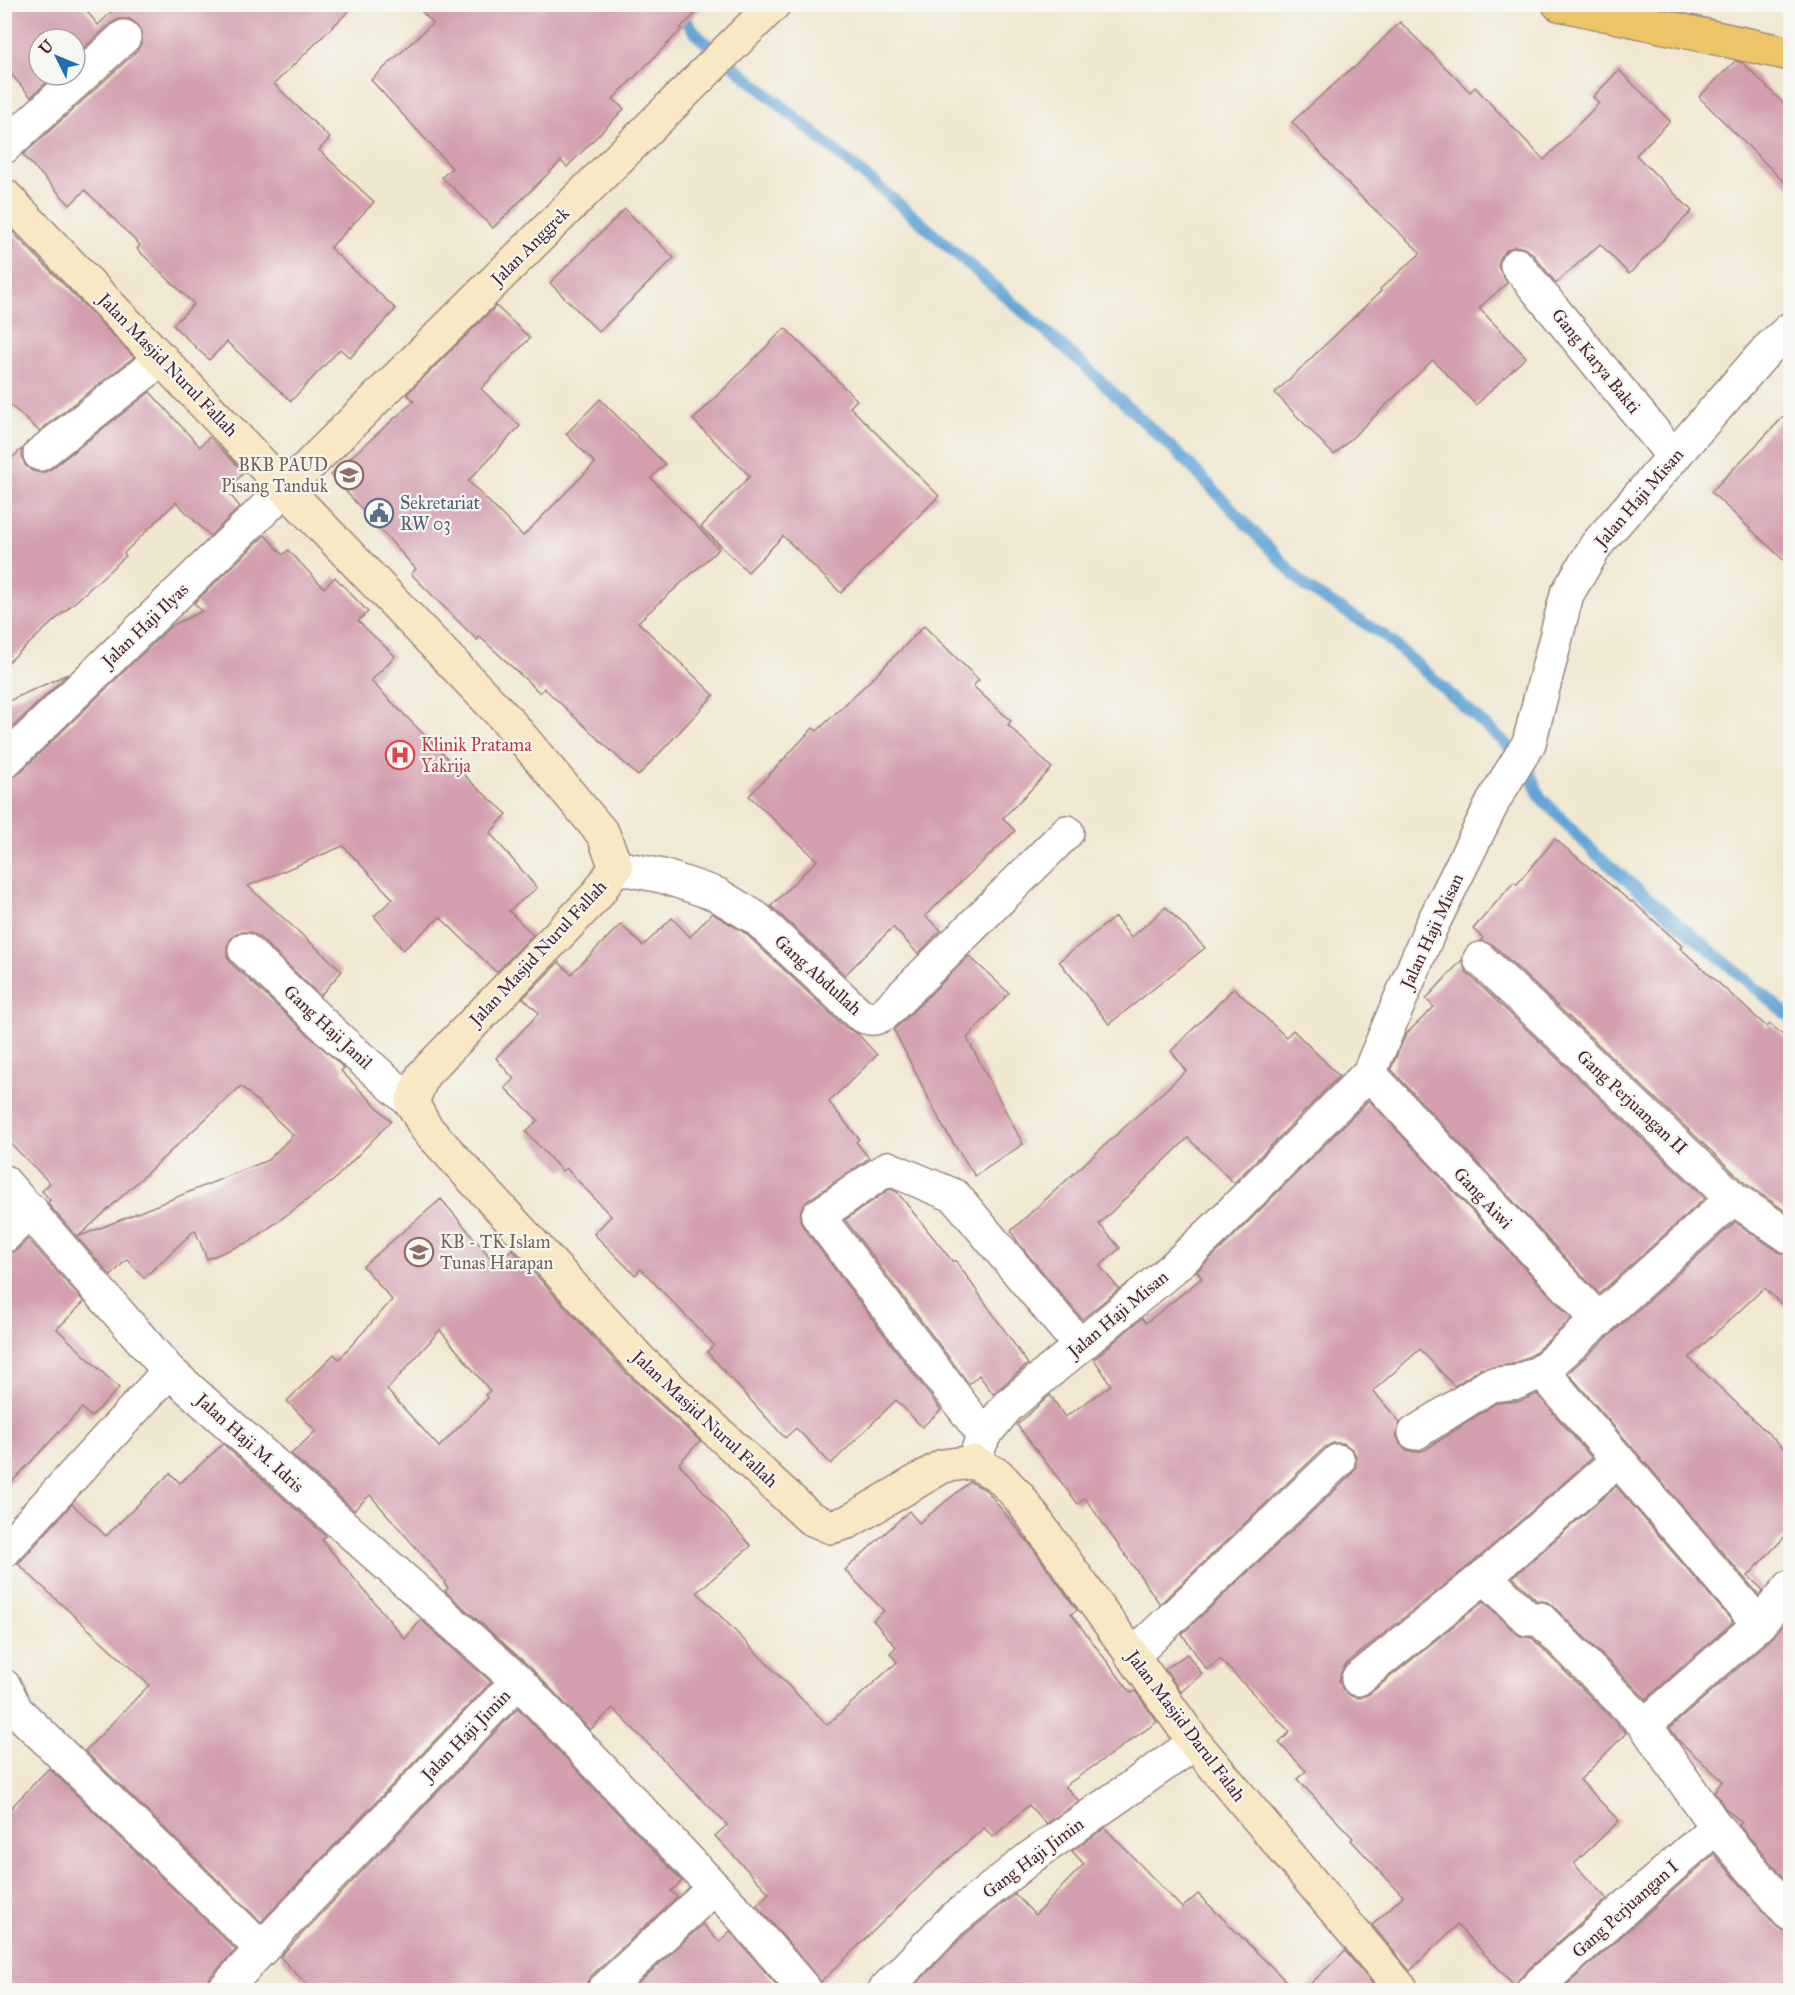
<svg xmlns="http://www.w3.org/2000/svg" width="1795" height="1995" viewBox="0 0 1795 1995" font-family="'IM FELL Great Primer',serif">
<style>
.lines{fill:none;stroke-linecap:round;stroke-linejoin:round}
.stream{stroke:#62a4d6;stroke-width:12}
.building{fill:#d39fae;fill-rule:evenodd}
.street-casing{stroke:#9d837e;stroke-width:36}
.secondary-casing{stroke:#9d837e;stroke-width:36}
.highway-casing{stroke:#9d837e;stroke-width:36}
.street{stroke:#fff;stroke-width:33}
.secondary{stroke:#f8e8c3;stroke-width:33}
.highway{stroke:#edc569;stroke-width:33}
.labels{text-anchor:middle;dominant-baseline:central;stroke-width:4.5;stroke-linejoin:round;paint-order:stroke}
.street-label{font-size:18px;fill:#4a1f2b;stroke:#f6f6f2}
.education-label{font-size:18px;fill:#785e54;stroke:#f6f6f2;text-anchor:end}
.service-label{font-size:18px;fill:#4e5e75;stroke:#f6f6f2;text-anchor:start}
.health-label{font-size:18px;fill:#be3a42;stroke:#f6f6f2;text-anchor:start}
</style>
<rect width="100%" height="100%" fill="#f6f6f2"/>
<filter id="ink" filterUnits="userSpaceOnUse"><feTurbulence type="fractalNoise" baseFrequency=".0167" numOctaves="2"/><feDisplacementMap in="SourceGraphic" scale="12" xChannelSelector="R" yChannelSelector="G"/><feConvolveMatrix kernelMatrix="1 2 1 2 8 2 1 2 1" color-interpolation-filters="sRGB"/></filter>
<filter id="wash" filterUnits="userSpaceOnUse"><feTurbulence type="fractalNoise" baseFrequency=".008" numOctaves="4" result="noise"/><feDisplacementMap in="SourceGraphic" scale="24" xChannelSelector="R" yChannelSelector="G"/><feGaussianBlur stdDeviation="1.35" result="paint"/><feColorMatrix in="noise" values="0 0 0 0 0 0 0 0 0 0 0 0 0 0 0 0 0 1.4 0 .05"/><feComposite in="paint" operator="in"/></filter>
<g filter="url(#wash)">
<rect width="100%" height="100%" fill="#f0e7d0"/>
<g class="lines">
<!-- stream -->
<path class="stream" d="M677,10L700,38L912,215L1075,357L1189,464L1307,588L1385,636L1524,760L1540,797L1597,855L1790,1017"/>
</g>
<g id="blocks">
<!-- building -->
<g class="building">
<path d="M4,4H81L98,25L120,4H356L274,84L330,138L319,150L374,202L330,248L396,309L350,358L340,349L291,401L227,342L209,360L173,325L194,304L137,249L140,245L85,190L70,205L23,155L137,51L142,42V32L138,25L130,19H119L111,23L75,56V39H39V75H55L31,97L4,66Z"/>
<path d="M414,4H706L680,28L682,29L613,99L624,109L567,167L561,161L493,228L442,177L452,168L371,80L433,23Z"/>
<path d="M1400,22L1470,92L1475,87L1544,160L1599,103L1593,97L1619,70L1670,121L1636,155L1692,211L1629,274L1600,244L1556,283L1532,253L1524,248L1515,246L1506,250L1500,258L1498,267L1507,283L1479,308L1526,357L1476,405L1433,360L1334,455L1275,393L1381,291L1380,289L1421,253L1356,192L1292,122L1352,68L1353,69Z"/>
<path d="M1735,61L1743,63L1791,111V189L1699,97Z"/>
<path d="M625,209L674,258L599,332L550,283Z"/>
<path d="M4,223L134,357L39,431L4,399Z"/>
<path d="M496,306L530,338L481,389L520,426L468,481L523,536L595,463L566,434L600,399L665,464L651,478L719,549L638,622L714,695L638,776L544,688L540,693L480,637L477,640L411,574L416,569L331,475L414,401L407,394Z"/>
<path d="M785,328L857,400L850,407L939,496L841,593L783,536L748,572L701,527L750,476L693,420Z"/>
<path d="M150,392L200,447L209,437L244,472L227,491L240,507L210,536L176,502L124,553L126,556L4,666V465L22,449V457L25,465L32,471L42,473L51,469Z"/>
<path d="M1791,409V567L1711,492Z"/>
<path d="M265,535L283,555L288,550L324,588L335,577L368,612L358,621L395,656L371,681L472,783L507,814L490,833L537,888L509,911L533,935L496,972L440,917L403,950L374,916L393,899L343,846L248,886L342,971L320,996L258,936L250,932H240L232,937L227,946V956L232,964L344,1068L341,1071L391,1121L333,1181L251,1241L207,1259L195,1230L144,1278L127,1259L111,1276L49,1205L48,1202L50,1200L42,1191L50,1183L4,1137V780L17,775L171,626L202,611L194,603ZM241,1086L293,1135L268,1160L78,1237Z"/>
<path d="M924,626L979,680L973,686L1011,721L1008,725L1052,768L1003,818L1015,831L925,916L941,930L918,954L893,927L845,975L771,906L817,860L749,796L813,728L817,731L876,675Z"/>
<path d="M68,674L4,735V703Z"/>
<path d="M1555,839L1631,902L1632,901L1682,946L1680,948L1767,1027L1770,1024L1791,1042V1215L1745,1183L1493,945L1480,941L1483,938L1473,929L1514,882L1517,884Z"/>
<path d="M1166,907L1205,948L1109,1024L1059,961L1115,917L1131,938Z"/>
<path d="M712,913L745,933L845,1027L858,1034L877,1055L829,1102L859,1139L856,1142L869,1158L807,1201L801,1209L800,1219L803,1227L941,1410L922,1427L896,1400L831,1464L796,1428L785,1438L707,1352L714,1345L641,1269L635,1275L594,1234L611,1216L566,1168L562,1171L526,1132L538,1120L505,1088L514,1079L496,1058L539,1013L523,998L559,962L571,974L621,924L643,946L672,918L690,937Z"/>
<path d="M969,956L1009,993L967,1038L1023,1144L975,1176L943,1127L894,1030Z"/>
<path d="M1462,960L1467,973L1705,1198L1599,1294L1391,1069L1406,1034L1434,1007L1426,999Z"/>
<path d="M1234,988L1286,1037L1293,1030L1339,1076L1234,1183L1188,1138L1099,1224L1120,1248L1100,1266L1119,1289L1082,1319L1019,1244L1011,1231L1186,1071L1171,1051Z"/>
<path d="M1369,1100L1572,1319L1532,1355L1513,1364L1480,1369L1454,1386L1420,1349L1373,1391L1400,1422L1396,1434L1400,1444L1407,1450L1415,1452L1425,1450L1496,1403L1520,1401L1537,1394L1592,1458L1483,1554L1346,1664L1341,1672L1339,1681L1343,1690L1351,1696L1360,1698L1369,1694L1484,1601L1515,1633L1521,1636L1532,1638L1626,1733L1580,1780L1619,1821L1574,1864L1607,1899L1521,1976L1515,1986L1457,1925L1410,1971L1372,1925L1403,1896L1351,1840L1353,1838L1297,1779L1306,1771L1279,1743L1290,1732L1220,1659L1207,1670L1182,1634L1351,1475L1356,1466V1456L1352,1449L1343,1443H1333L1325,1447L1160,1604L1085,1498L1078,1504L1017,1425L1050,1395L1065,1417L1111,1385L1094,1359L1142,1318L1146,1323L1202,1278L1197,1271L1228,1242Z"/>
<path d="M890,1189L897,1192L952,1261H956L1028,1364L993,1394L979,1375L969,1384L845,1220Z"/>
<path d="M441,1199L496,1264L512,1249L626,1373L700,1441L679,1463L751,1546L697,1592L827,1725L897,1662L890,1653L896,1647L873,1620L884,1611L845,1570L909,1511L919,1523L970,1482L986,1490L1032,1547L1077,1610L1071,1614L1131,1693L1135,1691L1157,1722L1065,1786L1079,1801L1046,1824L1029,1805L993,1837L984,1828L930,1876L821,1982L757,1905L769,1893L715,1836L727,1825L613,1708L590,1730L530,1667L445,1591L448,1588L444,1583L445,1581L370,1495L354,1510L291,1454L316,1431L287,1401L334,1354L339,1359L392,1300L363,1266ZM440,1330L490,1391L485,1395L488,1398L439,1447L387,1390Z"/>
<path d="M1735,1222L1779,1252L1791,1255V1313L1764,1288L1689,1358L1791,1455V1530L1748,1576L1763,1590L1759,1595L1568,1373Z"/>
<path d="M28,1239L84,1302L57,1329L119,1388L91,1417L82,1408L4,1490V1254L17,1250Z"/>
<path d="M223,1444L326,1536L322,1540L405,1639L421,1620L491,1682L261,1922L85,1751L149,1685L18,1564L72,1504L106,1536L170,1473L180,1483Z"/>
<path d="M1616,1486L1733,1622L1646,1699L1553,1606L1547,1602L1536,1600L1513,1577Z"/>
<path d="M1791,1616V1886L1739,1825L1742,1823L1725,1808L1714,1791L1723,1781L1678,1740L1670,1728L1772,1638Z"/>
<path d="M1187,1654L1202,1674L1181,1692L1165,1669Z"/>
<path d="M518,1708L682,1881L671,1891L677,1897L591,1976L586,1984V1990H312L280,1957Z"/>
<path d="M49,1768L236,1950L210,1977L206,1985V1990H4V1815Z"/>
<path d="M1105,1828L1182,1908L1198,1894L1295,1990H910L964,1935L1015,1894L1035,1915L1084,1864L1072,1851Z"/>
<path d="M1714,1854L1776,1926L1783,1931L1791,1932V1990H1561Z"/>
<path d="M703,1924L719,1942L730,1931L781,1990H631Z"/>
<path d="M1345,1951L1378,1990H1304Z"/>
</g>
</g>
</g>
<g filter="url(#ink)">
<use href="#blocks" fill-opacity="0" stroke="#9d837e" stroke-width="1.5"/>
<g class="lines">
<!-- street casing -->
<g class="street-casing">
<g id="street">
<path d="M4,147L124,37"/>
<path d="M1517,265L1674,457"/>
<path d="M40,454L162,359"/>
<path d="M4,762L286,488"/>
<path d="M616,867L662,876L716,894L756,918L858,1013C869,1020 874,1020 885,1013L1067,832"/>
<path d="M245,950L340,1040L412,1103"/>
<path d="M1480,959L1733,1198L1790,1237"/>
<path d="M1369,1073L1599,1321"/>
<path d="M4,1182L169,1371L518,1681"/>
<path d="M4,1236L31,1210"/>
<path d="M1542,1371L1759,1624"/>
<path d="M1415,1433L1490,1385L1518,1382L1542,1371L1733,1198"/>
<path d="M984,1435L818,1216L888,1168L955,1196L1080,1346"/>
<path d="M973,1462L984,1435L1008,1406L1173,1268L1215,1229L1369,1073L1431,927L1496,796L1529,743L1567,594L1597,544L1767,350L1790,329"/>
<path d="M4,1551L169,1371"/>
<path d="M1485,1576L1528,1619H1540L1645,1725L1716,1827L1790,1914"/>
<path d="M1132,1656L1338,1461"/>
<path d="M1358,1679L1495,1568L1618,1460"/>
<path d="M4,1686L16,1710L262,1949"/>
<path d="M1645,1725L1759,1624L1790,1587"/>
<path d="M224,1990L281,1928L518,1681L743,1918L805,1990"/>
<path d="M604,1990L714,1888"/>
<path d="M885,1990L951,1921L1031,1857L1195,1743"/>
<path d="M1533,1990L1716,1827"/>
</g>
</g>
<!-- secondary casing -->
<g class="secondary-casing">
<g id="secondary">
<path d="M4,195L507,720L603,834L616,867L596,896L423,1075L412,1103L426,1128L640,1360L810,1518L831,1527L848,1522L943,1466L973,1462L998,1475L1019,1497L1195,1743L1402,1990"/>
<path d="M286,488L774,4"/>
</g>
</g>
<!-- highway casing -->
<g class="highway-casing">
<path id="highway" d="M1559,4L1790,54"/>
</g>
<!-- street -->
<use href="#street" class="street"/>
<!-- secondary -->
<use href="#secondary" class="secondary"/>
<!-- highway -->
<use href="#highway" class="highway"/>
</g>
</g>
<!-- icons -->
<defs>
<g id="school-ring" transform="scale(1.5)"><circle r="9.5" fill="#f6f6f2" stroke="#8d6e63" stroke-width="1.5"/><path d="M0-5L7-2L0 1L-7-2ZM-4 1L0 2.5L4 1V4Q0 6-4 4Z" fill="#8d6e63"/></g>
<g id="civic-ring" transform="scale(1.5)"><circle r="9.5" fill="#f6f6f2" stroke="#5c6f8a" stroke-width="1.5"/><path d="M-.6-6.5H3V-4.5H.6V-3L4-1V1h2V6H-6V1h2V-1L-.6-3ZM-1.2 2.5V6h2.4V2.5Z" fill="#5c6f8a"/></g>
<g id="hospital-ring" transform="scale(1.5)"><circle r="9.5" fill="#f6f6f2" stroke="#e0444e" stroke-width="1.5"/><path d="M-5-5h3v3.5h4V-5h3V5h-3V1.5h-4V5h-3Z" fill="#e0444e"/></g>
</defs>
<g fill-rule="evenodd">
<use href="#school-ring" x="349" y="475"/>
<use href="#civic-ring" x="379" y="513"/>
<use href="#hospital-ring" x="400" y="755"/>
<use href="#school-ring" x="419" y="1252"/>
</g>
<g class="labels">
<!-- street labels -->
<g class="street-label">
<text transform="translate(530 246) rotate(-45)">Jalan Anggrek</text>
<text transform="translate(1596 361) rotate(51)">Gang Karya Bakti</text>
<text transform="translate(168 365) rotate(46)">Jalan Masjid Nurul Fallah</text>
<text transform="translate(1639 498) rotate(-49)">Jalan Haji Misan</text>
<text transform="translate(145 625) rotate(-44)">Jalan Haji Ilyas</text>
<text transform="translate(1432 931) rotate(-65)">Jalan Haji Misan</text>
<text transform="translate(538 953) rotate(-47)">Jalan Masjid Nurul Fallah</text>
<text transform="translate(818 975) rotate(42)">Gang Abdullah</text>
<text transform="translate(328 1027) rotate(43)">Gang Haji Janil</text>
<text transform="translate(1632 1102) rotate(43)">Gang Perjuangan II</text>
<text transform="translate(1483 1198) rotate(47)">Gang Aiwi</text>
<text transform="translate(1118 1314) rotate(-40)">Jalan Haji Misan</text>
<text transform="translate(705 1419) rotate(43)">Jalan Masjid Nurul Fallah</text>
<text transform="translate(250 1443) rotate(42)">Jalan Haji M. Idris</text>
<text transform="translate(1186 1726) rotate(53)">Jalan Masjid Darul Falah</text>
<text transform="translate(466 1735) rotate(-46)">Jalan Haji Jimin</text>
<text transform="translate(1033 1858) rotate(-37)">Gang Haji Jimin</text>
<text transform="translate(1625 1909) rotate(-42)">Gang Perjuangan I</text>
</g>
<!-- education labels -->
<g class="education-label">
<text x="328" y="465">BKB PAUD<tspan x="328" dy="21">Pisang Tanduk</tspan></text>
<text x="440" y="1242" text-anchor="start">KB - TK Islam<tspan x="440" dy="21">Tunas Harapan</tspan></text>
</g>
<!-- service labels -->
<g class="service-label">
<text x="400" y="503">Sekretariat<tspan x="400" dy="21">RW 03</tspan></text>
</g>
<!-- health labels -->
<g class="health-label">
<text x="421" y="745">Klinik Pratama<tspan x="421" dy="21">Yakrija</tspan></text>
</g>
</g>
<!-- margin -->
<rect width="1795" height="1995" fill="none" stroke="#f6f6f2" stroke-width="24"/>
<!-- north arrow -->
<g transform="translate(57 57) rotate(313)"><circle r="28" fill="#f6f6f2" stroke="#b1a0a2" stroke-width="1.5"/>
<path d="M0-4.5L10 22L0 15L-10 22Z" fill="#1f6fb2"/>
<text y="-9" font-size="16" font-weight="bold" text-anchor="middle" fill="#4a1f2b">U</text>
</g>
</svg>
